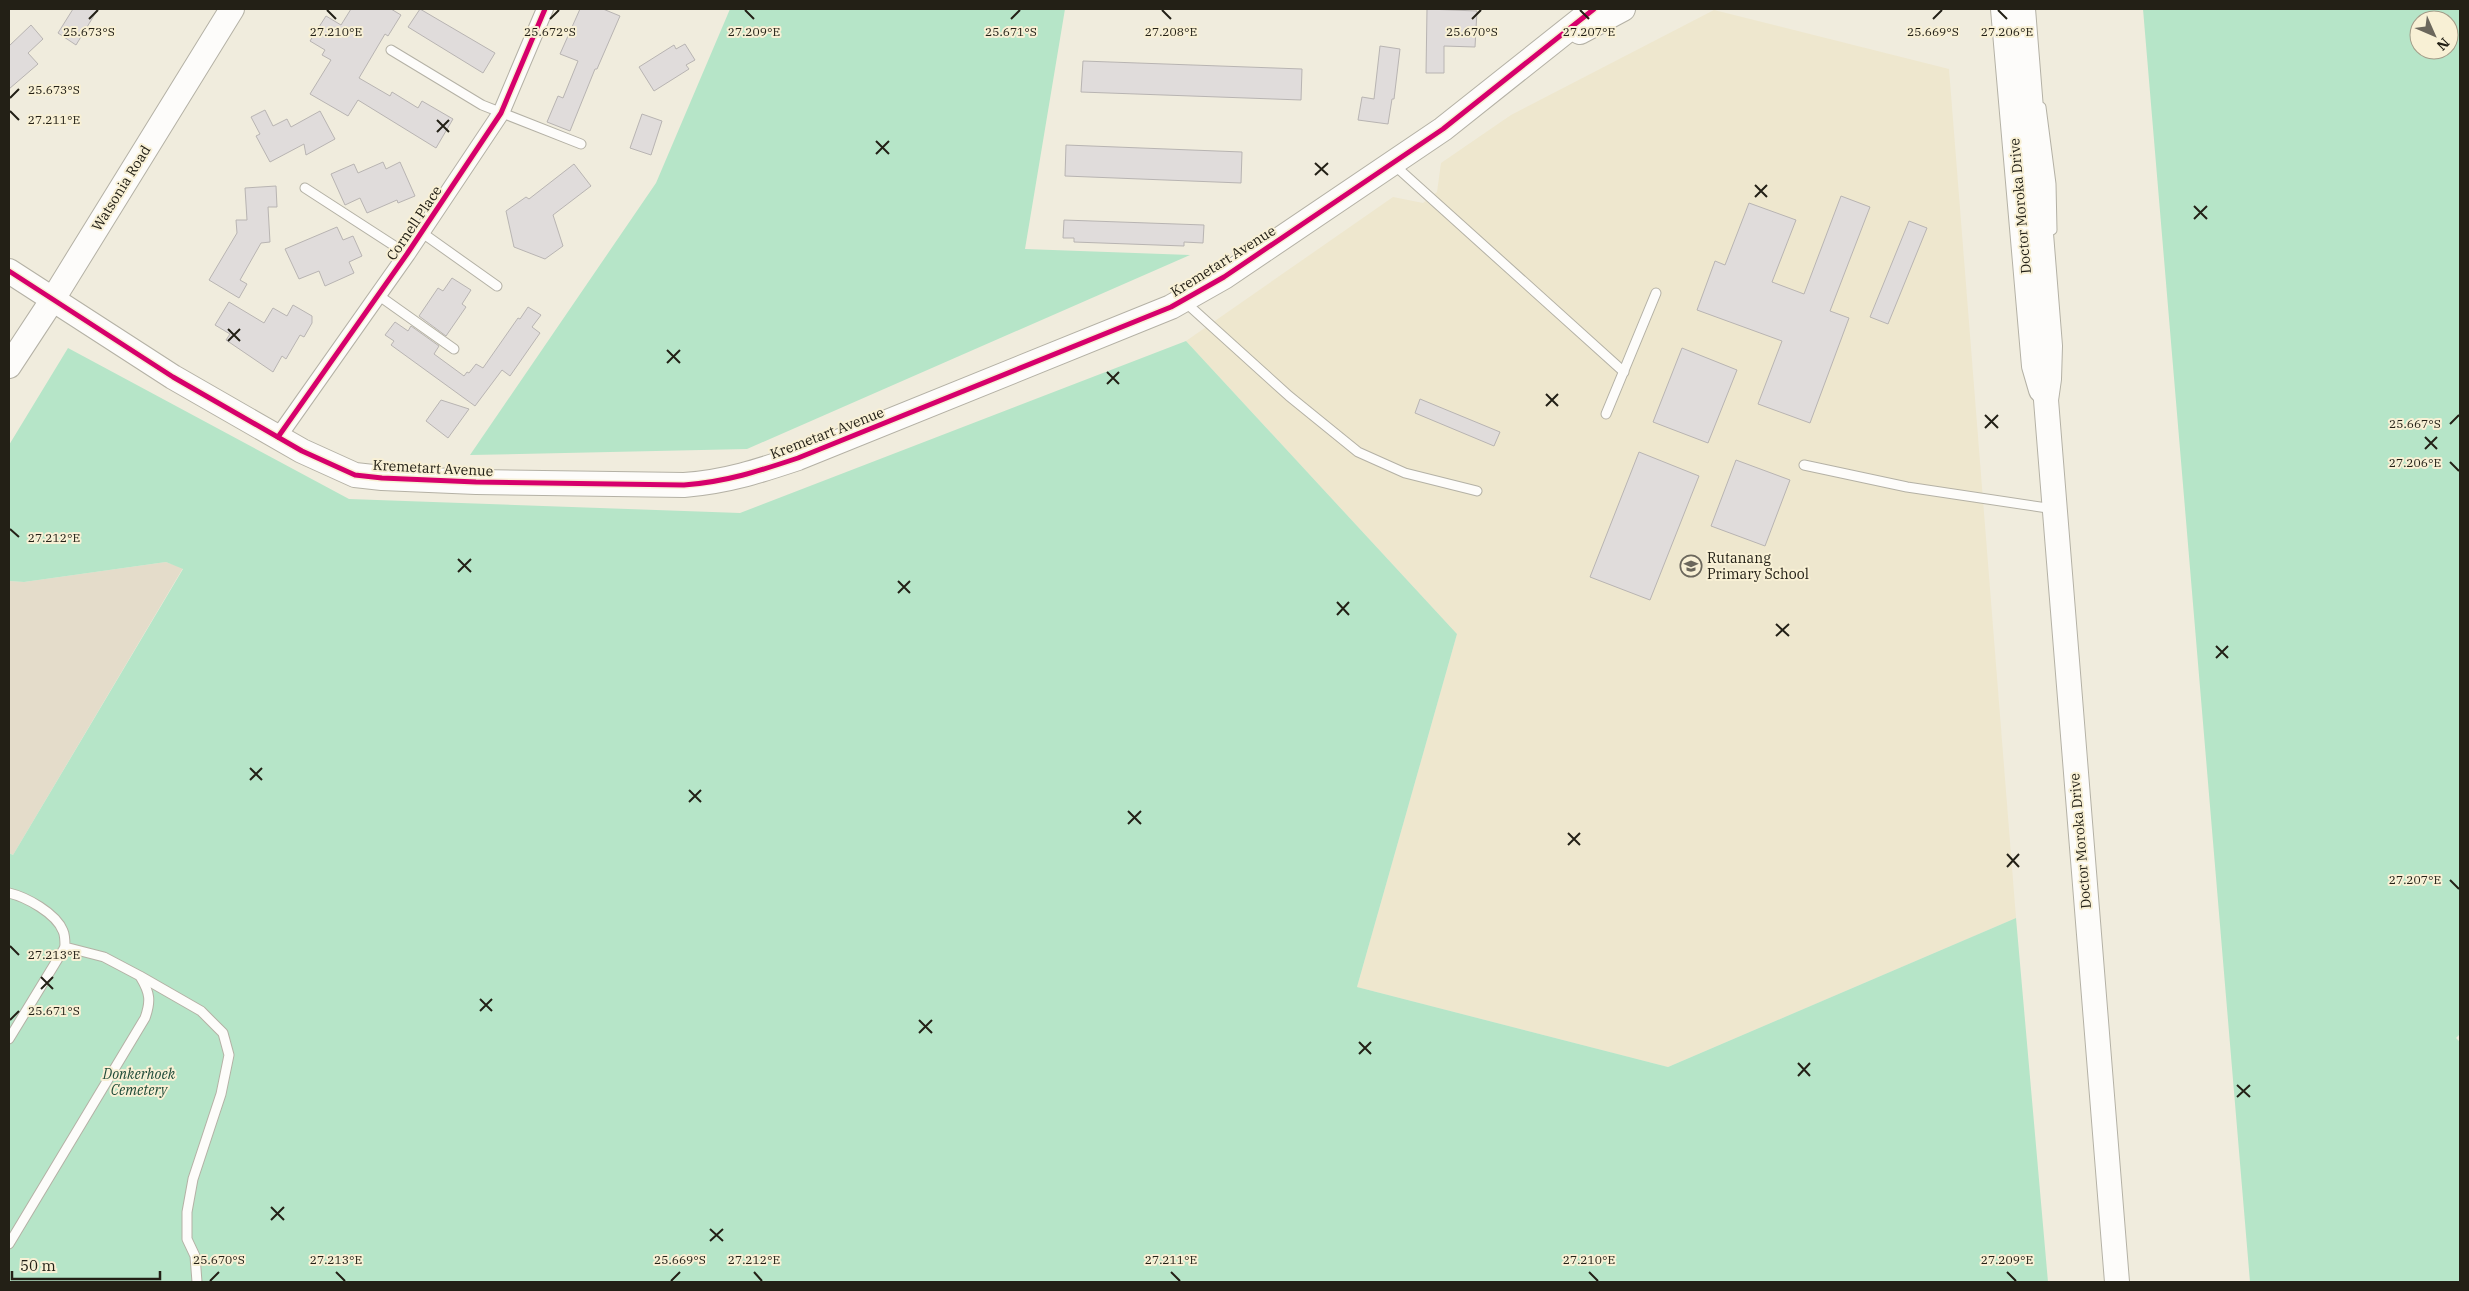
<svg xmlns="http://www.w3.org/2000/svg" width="2469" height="1291" viewBox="0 0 2469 1291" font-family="'IBM Plex Serif',serif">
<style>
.commercial{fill:#e4dcca}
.built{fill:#eee7ce}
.green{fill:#b6e5c8;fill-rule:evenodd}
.building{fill:#e0dcdb;stroke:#b8b4b2}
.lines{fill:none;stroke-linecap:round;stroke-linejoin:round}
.lane-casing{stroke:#b4b1a5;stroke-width:11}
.street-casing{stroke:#b4b1a5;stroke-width:18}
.secondary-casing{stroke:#b4b1a5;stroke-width:26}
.lane{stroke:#fdfcfa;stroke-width:9}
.street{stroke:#fdfcfa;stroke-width:16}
.secondary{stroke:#fdfcfa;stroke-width:24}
.cycleway-casing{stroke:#f8f0d5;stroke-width:8}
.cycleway{stroke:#d6006c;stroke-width:5}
.ticks{fill:none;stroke:#232016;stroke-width:2}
.labels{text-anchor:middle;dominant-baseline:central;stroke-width:4;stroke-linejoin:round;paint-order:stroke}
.street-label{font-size:14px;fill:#232016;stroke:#f8f0d5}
.poi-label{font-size:14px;fill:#232016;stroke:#f8f0d5;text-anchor:start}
.park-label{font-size:14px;font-style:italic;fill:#1f4b38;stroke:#f8f0d5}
.ticks-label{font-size:12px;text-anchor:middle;fill:#232016;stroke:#f8f0d5;stroke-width:4;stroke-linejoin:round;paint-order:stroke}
</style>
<rect width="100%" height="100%" fill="#f0ecdd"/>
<!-- commercial -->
<path class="commercial" d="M166,562L183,568L13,855L9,853V581L24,582Z"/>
<!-- built -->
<path class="built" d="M1714,10L1949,69L2016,918L1668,1067L1357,987L1457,634L1186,341L1393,197L1423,203L1437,192L1441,163L1511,115Z"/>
<!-- green -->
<g class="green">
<path d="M730,9H1065L1025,249L1190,255L747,449L470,455L656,183Z"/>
<path d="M2143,9H2460V1034L2456,1038L2460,1042V1282H2250ZM2419,20H2449V50H2419Z"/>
<path d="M1186,341L1457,634L1357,987L1668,1067L2016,918L2048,1282H9V853L13,855L183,569L166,562L24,582L9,581V445L68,348L349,499L740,513Z"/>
</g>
<!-- building -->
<g class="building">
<path d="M73,9H98L76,45L58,33Z"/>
<path d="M351,9H391L401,15L388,36L385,34L359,78L390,96L392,92L418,108L422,101L453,119L436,148L358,100L348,116L310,94L331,60L322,55L325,50L310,41L326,16L341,25Z"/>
<path d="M420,9L495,53L483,73L408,27Z"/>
<path d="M580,9H603L620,16L597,69H595L570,131L547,122L558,96L563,98L578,61L560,54Z"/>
<path d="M1427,9L1477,11L1475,47L1444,46V73H1426Z"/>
<path d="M31,25L43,39L28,53L38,64L9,89V46Z"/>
<path d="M685,44L695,60L686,65L689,69L654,91L639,67L674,45L676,49Z"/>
<path d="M1380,46L1400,49L1394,99H1392L1388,124L1358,120L1362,97L1374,99Z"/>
<path d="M1083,61L1302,69L1301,100L1081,92Z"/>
<path d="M265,110L273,126L287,119L291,127L320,111L335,139L306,155L304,144L270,162L256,136L260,134L251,117Z"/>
<path d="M642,114L662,121L651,155L630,148Z"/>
<path d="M1066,145L1242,152L1241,183L1065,176Z"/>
<path d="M383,162L386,169L400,162L415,196L398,203L397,200L367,213L360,198L345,205L331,174L354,164L358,173Z"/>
<path d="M574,164L591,186L553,215L563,246L545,259L514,247L506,211L526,197L529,199Z"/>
<path d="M276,186L277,207H268L270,242L261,243L240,280L247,284L239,298L209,280L237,233L236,220H247L245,188Z"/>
<path d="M1841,196L1870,207L1830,311L1849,318L1810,423L1758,404L1782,341L1697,310L1715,261L1725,265L1749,203L1796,220L1772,282L1804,294Z"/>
<path d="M1064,220L1204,225L1203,243L1184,242V246L1074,242V238H1063Z"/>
<path d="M1909,221L1927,228L1888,324L1870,317Z"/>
<path d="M337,227L343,240L353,236L362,256L349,262L354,273L325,286L319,271L299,279L285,249Z"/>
<path d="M452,278L471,290L462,304L466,307L446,336L419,316L438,288L443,291Z"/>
<path d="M229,302L264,323L273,308L287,316L293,305L312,316V323L304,337L300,335L286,359L282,356L273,372L226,340L230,334L215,325Z"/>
<path d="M528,307L541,315L532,327L540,333L510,376L502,370L475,406L391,345L394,341L385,335L395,322L408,331L411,326L439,346L434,354L464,376L467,372L469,373L476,364L483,368L518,318L520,319Z"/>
<path d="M1682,348L1737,370L1708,443L1653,422Z"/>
<path d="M1420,399L1500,432L1494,446L1415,413Z"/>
<path d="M441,400L469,409L448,438L426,421Z"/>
<path d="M1639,452L1699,476L1650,600L1590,577Z"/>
<path d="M1736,460L1790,480L1765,546L1711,526Z"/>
</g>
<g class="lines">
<!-- lane casing -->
<g class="lane-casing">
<g id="lane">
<path d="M391,50L482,105L581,144"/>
<path d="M2041,107L2051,184L2052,230"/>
<path d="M1392,163L1624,372"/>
<path d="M305,188L407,254"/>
<path d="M421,232L497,286"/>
<path d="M378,295L454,349"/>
<path d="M1185,302L1289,396L1358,452L1405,473L1477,491"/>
<path d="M1606,414L1656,293"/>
<path d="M1804,465L1907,487L2054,509"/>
<path d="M9,893C26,897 56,913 63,931C65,935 65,942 65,947L104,957L140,976L201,1011L223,1033L229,1055L221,1094L193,1179L187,1212V1239L195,1256L197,1282"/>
<path d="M9,1039L65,947"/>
<path d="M9,1244L145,1018C151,1001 150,993 141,978"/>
</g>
</g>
<!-- street casing -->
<g class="street-casing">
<path id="street" d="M278,437L407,254L501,113L545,9"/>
</g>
<!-- secondary casing -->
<g class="secondary-casing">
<g id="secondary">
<path d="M2003,9L2034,366L2041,390"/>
<path d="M2023,9L2050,346L2049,379L2046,400L2117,1282"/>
<path d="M1580,32L1623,9"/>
<path d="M9,271L173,377L302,451L355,475L382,478L476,482L684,485C726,482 759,471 798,458L1171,307L1224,277L1443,129L1594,9"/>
<path d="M9,366L53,299L232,9"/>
</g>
</g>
<!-- lane -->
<use href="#lane" class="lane"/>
<!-- street -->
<use href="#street" class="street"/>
<!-- secondary -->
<use href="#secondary" class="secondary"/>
<!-- cycleway casing -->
<g class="cycleway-casing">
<g id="cycleway">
<path d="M9,271L173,377L302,451L355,475L382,478L476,482L684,485C726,482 759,471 798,458L1171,307L1224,277L1443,129L1594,9"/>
<path d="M278,437L407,254L501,113L545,9"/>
</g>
</g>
<!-- cycleway -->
<use href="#cycleway" class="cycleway"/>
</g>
<!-- ticks -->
<path class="ticks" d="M327,10L336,19M745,10L754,19M1162,10L1171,19M1580,10L1589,19M1998,10L2007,19M89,19L98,10M550,19L559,10M1011,19L1020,10M1472,19L1481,10M1933,19L1942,10M10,98L19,89M10,111L19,120M437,120L449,132M437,132L449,120M876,141L889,154M876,154L889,141M1315,163L1328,175M1315,175L1328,163M1755,185L1767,197M1755,197L1767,185M2194,206L2207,219M2194,219L2207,206M228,329L240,341M228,341L240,329M667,350L680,363M667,363L680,350M1107,372L1119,384M1107,384L1119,372M1546,394L1558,406M1546,406L1558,394M1985,415L1998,428M2450,424L2459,415M1985,428L1998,415M2425,437L2437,449M2425,449L2437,437M2450,462L2459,471M10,529L19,537M458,559L471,572M458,572L471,559M898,581L910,593M898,593L910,581M1337,602L1349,615M1337,615L1349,602M1776,624L1789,636M1776,636L1789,624M2216,646L2228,658M2216,658L2228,646M250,768L262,780M250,780L262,768M689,790L701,802M689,802L701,790M1128,811L1141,824M1128,824L1141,811M1568,833L1580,845M1568,845L1580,833M2007,854L2019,867M2007,867L2019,854M2450,880L2459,889M10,946L19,955M41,977L53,989M41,989L53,977M480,999L492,1011M480,1011L492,999M10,1020L19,1011M919,1020L932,1033M919,1033L932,1020M1359,1042L1371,1054M1359,1054L1371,1042M1798,1063L1810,1076M1798,1076L1810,1063M2237,1085L2250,1097M2237,1097L2250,1085M271,1207L284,1220M271,1220L284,1207M710,1229L723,1241M710,1241L723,1229M336,1272L345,1281M754,1272L762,1281M1171,1272L1180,1281M1589,1272L1598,1281M2007,1272L2016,1281M210,1281L219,1272M671,1281L680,1272"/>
<!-- icons -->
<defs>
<g id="school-ring" transform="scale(1.125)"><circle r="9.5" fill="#f8f0d5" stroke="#6b675c" stroke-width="1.5"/><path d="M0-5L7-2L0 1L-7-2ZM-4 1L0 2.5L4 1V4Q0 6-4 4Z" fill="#6b675c"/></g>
</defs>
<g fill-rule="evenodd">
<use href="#school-ring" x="1691" y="566"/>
</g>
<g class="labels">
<!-- street labels -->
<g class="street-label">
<text transform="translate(121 188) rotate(-58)">Watsonia Road</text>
<text transform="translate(2020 206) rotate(-95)">Doctor Moroka Drive</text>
<text transform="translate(414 223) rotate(-56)">Cornell Place</text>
<text transform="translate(1223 261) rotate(-32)">Kremetart Avenue</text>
<text transform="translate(827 433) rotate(-21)">Kremetart Avenue</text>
<text transform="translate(433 468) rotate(3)">Kremetart Avenue</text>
<text transform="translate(2080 841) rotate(-95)">Doctor Moroka Drive</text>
</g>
<!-- poi labels -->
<g class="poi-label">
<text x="1707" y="558">Rutanang<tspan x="1707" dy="16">Primary School</tspan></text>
</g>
<!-- park labels -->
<g class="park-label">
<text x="139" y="1074">Donkerhoek<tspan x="139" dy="16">Cemetery</tspan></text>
</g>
</g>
<g class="ticks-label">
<text x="89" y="36">25.673°S</text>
<text x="336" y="36">27.210°E</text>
<text x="550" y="36">25.672°S</text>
<text x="754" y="36">27.209°E</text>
<text x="1011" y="36">25.671°S</text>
<text x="1171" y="36">27.208°E</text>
<text x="1472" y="36">25.670°S</text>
<text x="1589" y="36">27.207°E</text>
<text x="1933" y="36">25.669°S</text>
<text x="2007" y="36">27.206°E</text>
<text x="54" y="94">25.673°S</text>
<text x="54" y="124">27.211°E</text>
<text x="2415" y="428">25.667°S</text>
<text x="2415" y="467">27.206°E</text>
<text x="54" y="542">27.212°E</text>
<text x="2415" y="884">27.207°E</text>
<text x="54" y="959">27.213°E</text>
<text x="54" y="1015">25.671°S</text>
<text x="219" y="1264">25.670°S</text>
<text x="336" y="1264">27.213°E</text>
<text x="680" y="1264">25.669°S</text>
<text x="1171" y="1264">27.211°E</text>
<text x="754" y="1264">27.212°E</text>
<text x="1589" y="1264">27.210°E</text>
<text x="2007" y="1264">27.209°E</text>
</g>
<!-- border -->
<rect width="2469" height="1291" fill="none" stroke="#232016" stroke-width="20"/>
<!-- north arrow -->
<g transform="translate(2434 35) rotate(135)"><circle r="24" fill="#f8f0d5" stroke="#a39d89"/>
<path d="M0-4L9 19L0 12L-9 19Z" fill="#6b675c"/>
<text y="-8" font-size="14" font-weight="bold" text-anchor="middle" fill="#232016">N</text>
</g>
<!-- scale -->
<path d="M12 1271v8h148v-8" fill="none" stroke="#232016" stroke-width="2.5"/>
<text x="20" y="1271" font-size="15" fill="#232016" stroke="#f8f0d5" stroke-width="4" paint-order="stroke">50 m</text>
</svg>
